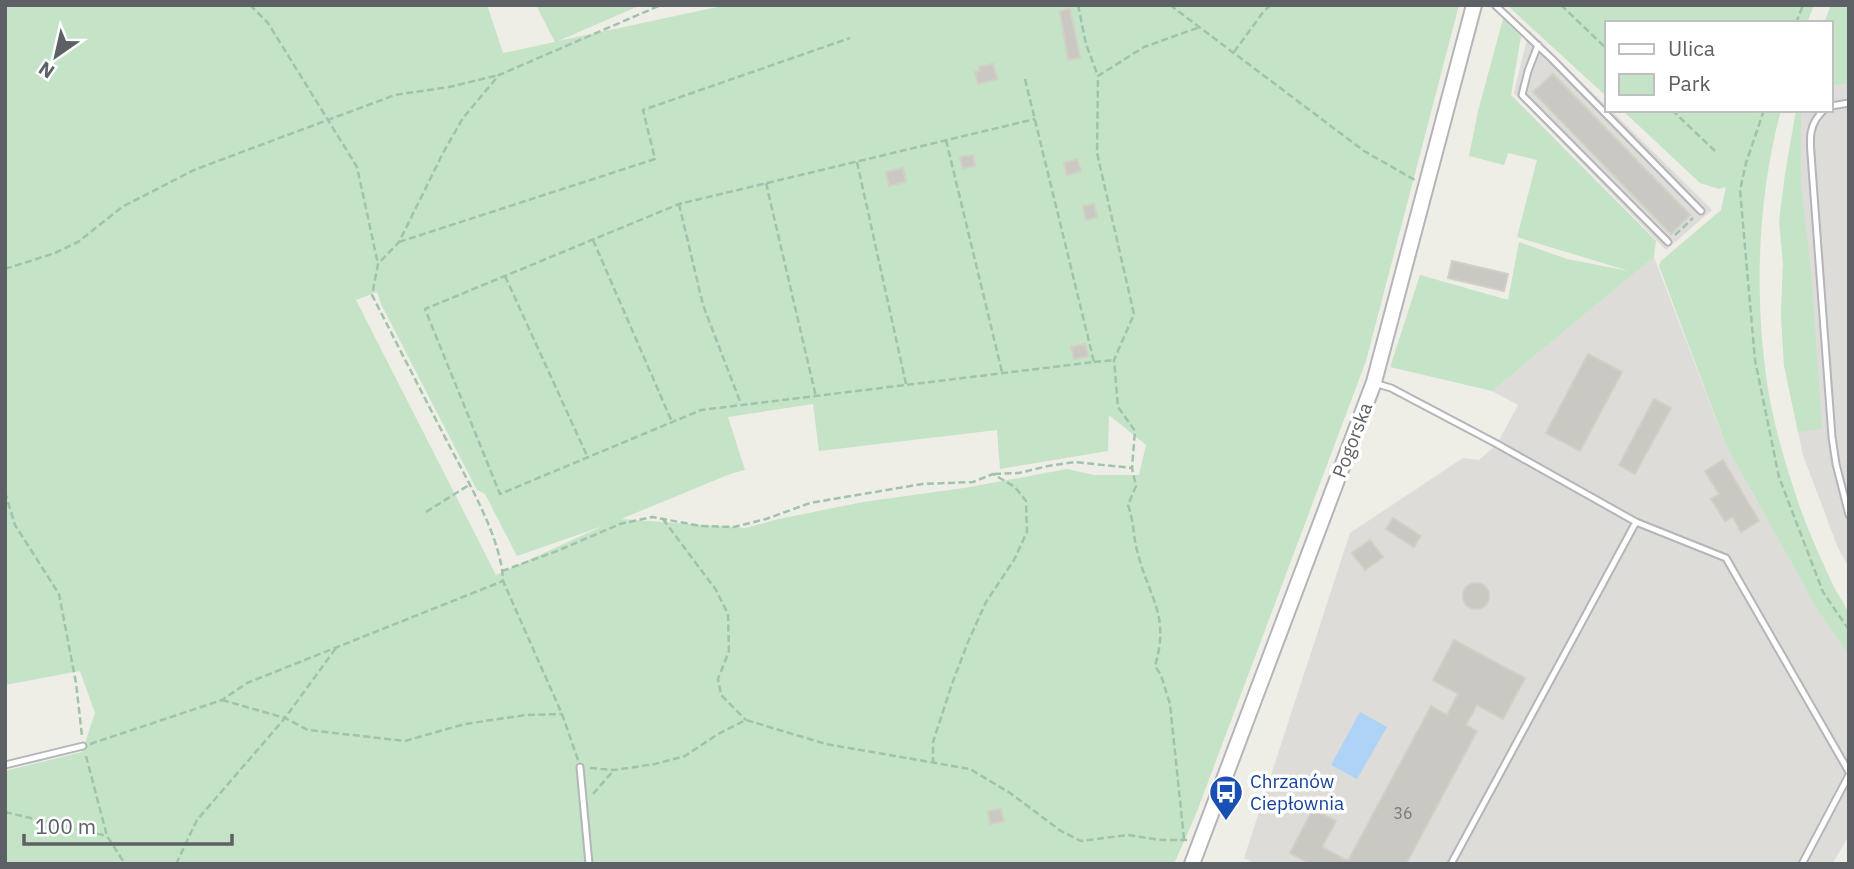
<svg xmlns="http://www.w3.org/2000/svg" width="1854" height="869" viewBox="0 0 1854 869" font-family="'IBM Plex Sans',sans-serif">
<style>
.industrial{fill:#dddcd8}
.green{fill:#c5e3c7;fill-rule:evenodd}
.water{fill:#aed3f6}
.building{fill:#cac8c2;stroke:#d2cfc5;stroke-width:2}
.lines{fill:none;stroke-linecap:round;stroke-linejoin:round}
.service-casing{stroke:#b3b5b9;stroke-width:9}
.tertiary-casing{stroke:#b3b5b9;stroke-width:18}
.path{stroke:#9fc3ab;stroke-width:2.5;stroke-dasharray:7 3.5;stroke-linecap:butt}
.service{stroke:#fff;stroke-width:5}
.tertiary{stroke:#fff;stroke-width:14}
.labels{text-anchor:middle;dominant-baseline:central;stroke-width:7;stroke-linejoin:round;paint-order:stroke}
.number-label{font-size:16px;fill:#787a7c}
.street-label{font-size:19px;fill:#5d6064;stroke:#fff}
.transit-label{font-size:19px;fill:#164399;stroke:#fff;text-anchor:start}
</style>
<rect width="100%" height="100%" fill="#eeede6"/>
<!-- industrial -->
<g class="industrial">
<path d="M1529,30L1607,107V110H1611L1712,210L1666,250L1514,93Z"/>
<path d="M1849,75V567L1838,548L1803,455L1784,365L1781,315L1783,264L1801,187V110H1831V86L1845,84Z"/>
<path d="M1654,257L1726,445L1818,611L1849,655V836L1832,864H1256L1244,858L1350,533L1463,458L1479,460L1497,444L1518,405L1492,391Z"/>
</g>
<!-- green -->
<g class="green">
<path d="M5,5H487L503,53L555,42L536,5H641L558,41L727,5H1459L1366,361L1196,814L1174,864H5V771L82,752L95,713L80,671L5,685ZM377,292L381,304L477,490L485,494L517,556L603,526L496,575L356,300ZM813,404L819,451L997,430L1000,469L1108,451L1109,415L1146,445L1139,475H1094L1067,469L964,488L863,502L779,519L745,528L621,519L730,474L745,470L728,417Z"/>
<path d="M1507,5H1814L1807,23H1607V97Z"/>
<path d="M1831,5H1849V75L1845,84L1831,86V23H1824Z"/>
<path d="M1503,19L1521,36L1511,95L1656,241L1654,257L1492,391L1390,367L1420,275L1508,300L1519,242L1567,259L1629,271L1517,237L1537,160L1508,153L1504,165L1469,156L1478,111Z"/>
<path d="M1622,110H1781C1757,200 1754,298 1768,389C1774,427 1786,465 1798,502C1808,531 1820,557 1833,585C1837,594 1845,603 1848,613C1852,622 1849,644 1849,655L1818,611L1726,445L1659,266L1661,261L1721,210L1726,187L1719,189L1700,183Z"/>
<path d="M1796,110H1801V187L1811,271L1822,429L1798,432L1784,365L1781,315L1783,264L1779,221L1785,174Z"/>
</g>
<!-- water -->
<path class="water" d="M1360,712L1387,727L1357,779L1331,765Z"/>
<!-- building -->
<g class="building">
<path d="M1070,9L1080,58L1068,60L1060,11Z"/>
<path d="M993,64L997,79L978,84L975,72L980,71L979,67Z"/>
<path d="M1553,74L1690,215L1671,234L1533,92Z"/>
<path d="M973,155L975,166L963,169L960,157Z"/>
<path d="M1077,159L1081,171L1067,175L1064,163Z"/>
<path d="M903,168L906,182L889,186L886,172Z"/>
<path d="M1094,204L1097,217L1086,220L1083,206Z"/>
<path d="M1452,261L1508,274L1504,291L1448,278Z"/>
<path d="M1085,344L1088,356L1074,359L1071,347Z"/>
<path d="M1588,354L1622,372L1580,451L1546,433Z"/>
<path d="M1654,399L1671,408L1635,474L1619,465Z"/>
<path d="M1723,460L1759,521L1741,532L1733,517L1725,521L1711,499L1719,494L1705,471Z"/>
<path d="M1393,518L1421,536L1414,547L1386,529Z"/>
<path d="M1370,540L1383,557L1365,570L1352,553Z"/>
<circle cx="1476" cy="596" r="13"/>
<path d="M1454,640L1525,678L1503,719L1477,705L1466,725L1477,731L1406,864H1310L1290,853L1313,809L1336,821L1322,847L1348,861L1431,706L1447,715L1458,694L1433,680Z"/>
<path d="M1001,809L1004,821L990,824L988,811Z"/>
</g>
<g class="lines">
<!-- service casing -->
<g class="service-casing">
<g id="service">
<path d="M1495,5L1552,59L1701,211"/>
<path d="M1538,45L1528,71L1522,95L1668,242"/>
<path d="M1831,106L1849,103"/>
<path d="M1824,110C1805,127 1811,145 1812,168L1832,437L1836,464L1849,515"/>
<path d="M1374,383L1391,388L1497,444L1636,522L1451,864"/>
<path d="M1636,522L1726,558L1849,772"/>
<path d="M5,765L83,746"/>
<path d="M580,767L589,864"/>
<path d="M1802,864L1849,775"/>
</g>
</g>
<!-- tertiary casing -->
<g class="tertiary-casing">
<path id="tertiary" d="M1192,864L1374,382L1474,5"/>
</g>
<!-- path -->
<g class="path">
<path d="M250,5L268,23L357,167L378,264"/>
<path d="M1078,5L1086,44L1098,76"/>
<path d="M1170,5L1364,151L1415,180"/>
<path d="M1561,5L1607,49"/>
<path d="M1796,23L1803,5"/>
<path d="M1234,52L1264,11L1271,5"/>
<path d="M1025,79L1094,362L701,410L500,494L425,309L679,204L1035,119"/>
<path d="M1672,110L1715,151"/>
<path d="M1764,110L1746,163L1740,190L1755,360L1779,477L1823,592L1849,630"/>
<path d="M946,140L1002,372"/>
<path d="M857,162L906,384"/>
<path d="M766,183L816,397"/>
<path d="M679,204L703,305L741,404"/>
<path d="M1675,235L1693,218"/>
<path d="M593,240L672,422"/>
<path d="M399,242L655,159L643,110L850,38"/>
<path d="M5,269L55,253L78,242L122,207L194,170L215,162L395,95L449,87L499,75"/>
<path d="M505,276L588,458"/>
<path d="M1094,362L1114,360"/>
<path d="M994,474L1019,473L1048,466L1075,462L1132,468"/>
<path d="M5,492L15,525L59,594L76,683L82,736"/>
<path d="M426,512L469,485"/>
<path d="M663,519L716,590L728,614L729,651L718,679L721,695L746,720"/>
<path d="M502,571L557,551L620,524L652,517L701,526L734,527L766,519L810,503L922,484L973,482L993,474L1015,487L1026,501L1027,532L1014,560L986,602L968,642L952,684L933,742V762"/>
<path d="M222,700L285,718L308,730L405,741L465,724L526,715L562,714"/>
<path d="M90,744L222,700L247,683L503,581"/>
<path d="M86,756L107,836L125,864"/>
<path d="M578,760L562,714L503,581C502,539 467,480 448,443C422,393 397,344 372,295L378,264L399,242L443,153L463,118L499,75L661,5"/>
<path d="M590,768L614,770L655,764L685,756L718,734L746,720L826,744L970,769L1010,793L1061,831L1081,841L1128,835L1161,840H1187"/>
<path d="M593,794L614,770"/>
<path d="M5,812L107,836"/>
<path d="M1184,839L1170,704L1161,675L1155,666C1170,615 1150,600 1138,554C1133,538 1134,521 1128,505L1136,486L1132,468L1135,431L1118,407L1114,360L1134,314L1097,153L1098,76L1144,47L1200,27"/>
<path d="M176,864L197,820L285,718L336,648"/>
</g>
<!-- service -->
<use href="#service" class="service"/>
<!-- tertiary -->
<use href="#tertiary" class="tertiary"/>
</g>
<!-- icons -->
<defs>
<g id="bus-pin" transform="scale(1.75)"><path d="M0 17L-7.5 6A9.5 9.5 0 1 1 7.5 6Z" fill="#1a4fb4" stroke="#fff"/><path d="M-5-6H5V4H4V6H2V4H-2V6H-4V4H-5ZM-3.5-4V0h7V-4ZM-3.5 1.2v1.5H-2V1.2ZM2 1.2v1.5H3.5V1.2Z" fill="#fff"/></g>
</defs>
<g fill-rule="evenodd">
<use href="#bus-pin" x="1226" y="792"/>
</g>
<g class="labels">
<!-- number labels -->
<g class="number-label">
<text x="1403" y="813">36</text>
</g>
<!-- street labels -->
<g class="street-label">
<text transform="translate(1352 440) rotate(-69)">Pogorska</text>
</g>
<!-- transit labels -->
<g class="transit-label">
<text x="1250" y="781">Chrzanów<tspan x="1250" dy="22">Ciepłownia</tspan></text>
</g>
</g>
<!-- border -->
<rect width="1854" height="869" fill="none" stroke="#5d6064" stroke-width="14"/>
<!-- legend -->
<rect x="1605" y="21" width="228" height="91" fill="#ffffff" stroke="#bebfc1" stroke-width="2"/>
<rect x="1619" y="44" width="35" height="10" fill="#ffffff" stroke="#bebfc1" stroke-width="2"/>
<text x="1668" y="56" font-size="21" fill="#5d6064">Ulica</text>
<rect x="1619" y="74" width="35" height="21" fill="#c5e3c7" stroke="#bebfc1" stroke-width="2"/>
<text x="1668" y="91" font-size="21" fill="#5d6064">Park</text>
<!-- north arrow -->
<g transform="translate(56 56) rotate(214)" stroke="#ffffff" stroke-width="5" paint-order="stroke">
<path d="M0-5L12 26L0 18L-12 26Z" fill="#5d6064"/>
<text y="-10" font-size="19" font-weight="bold" text-anchor="middle" fill="#5d6064">N</text>
</g>
<!-- scale -->
<path d="M24 834v10h208v-10" fill="none" stroke="#5d6064" stroke-width="3.5"/>
<text x="35" y="834" font-size="21" fill="#5d6064" stroke="#ffffff" stroke-width="5" paint-order="stroke">100 m</text>
</svg>
